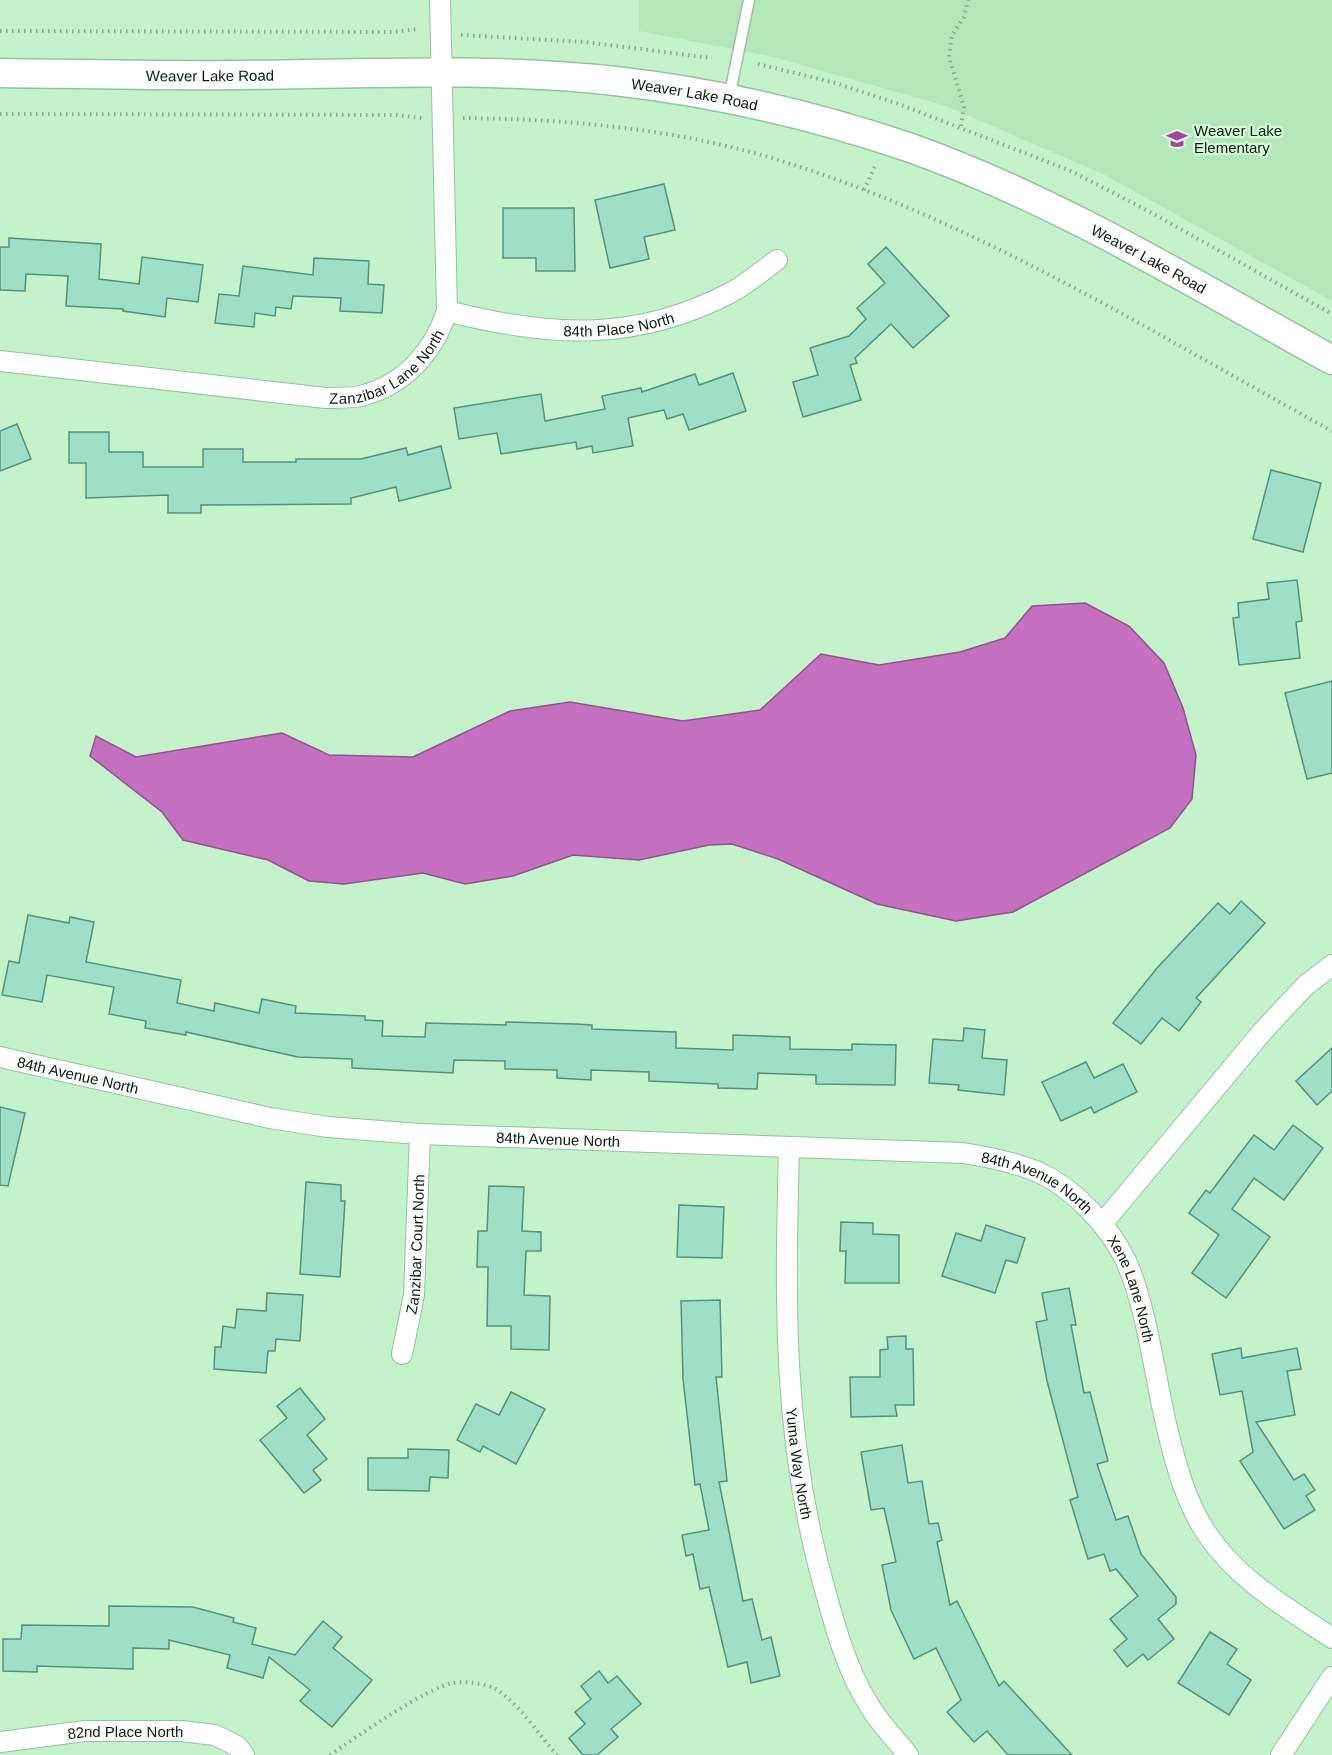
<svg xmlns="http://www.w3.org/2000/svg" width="1332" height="1755" viewBox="0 0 1332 1755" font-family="Helvetica,sans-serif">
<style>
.built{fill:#b3e7ba}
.water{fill:#c56fc1;stroke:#8d568b;stroke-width:1.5}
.building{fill:#a0dfc7;stroke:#55927c;stroke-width:1.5}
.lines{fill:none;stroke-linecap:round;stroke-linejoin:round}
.lane-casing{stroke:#96c39d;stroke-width:13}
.street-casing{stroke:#96c39d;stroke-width:22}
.secondary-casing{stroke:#96c39d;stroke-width:31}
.path{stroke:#86ab8b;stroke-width:4;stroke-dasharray:1.5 4.5;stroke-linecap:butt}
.lane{stroke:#fff;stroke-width:10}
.street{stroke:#fff;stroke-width:20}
.secondary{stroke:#fff;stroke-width:28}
.labels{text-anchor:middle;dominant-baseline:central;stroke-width:4.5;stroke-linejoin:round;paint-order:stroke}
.street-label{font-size:15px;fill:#0a1b0d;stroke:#d8fddd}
.poi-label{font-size:15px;fill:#0a1b0d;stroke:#d8fddd;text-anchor:start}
</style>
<rect width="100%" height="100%" fill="#c4f3cb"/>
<!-- built -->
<path class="built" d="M639,0H1332V301L1103,174L943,105L773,57L639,31Z"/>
<!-- water -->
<path class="water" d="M1085,603L1129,626L1164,663L1183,708L1196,755L1192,799L1170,828L1013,912L956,921L877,904L778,859L732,844L709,845L639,860L573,855L513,876L465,884L423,873L344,884L309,881L268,860L183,840L162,812L90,756L96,736L136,757L282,733L329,755L413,757L510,711L570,702L683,721L760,710L821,654L879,665L960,652L1005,638L1032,606Z"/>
<!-- building -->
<g class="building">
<path d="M664,184L675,230L644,237L649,259L610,268L595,200Z"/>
<path d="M503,208H574L575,271H536V258H503Z"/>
<path d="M9,238L101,244L99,279L139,284L142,257L203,265L198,302L167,298L165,317L123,311V309L66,306L68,276L26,274L25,291L0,290V247H9Z"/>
<path d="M886,247L949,316L913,348L891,324L855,358L857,363L850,365L861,400L803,417L793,382L818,375L810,348L849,336L866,319L857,308L885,283L868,264Z"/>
<path d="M314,258L369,261L368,284L384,285L382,313L340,311L341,298L293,296L291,309L276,307L275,316L255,313L254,327L215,323L219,294L239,296L243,266L313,275Z"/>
<path d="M733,373L746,411L689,430L683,414L667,419L664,410L628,418L633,446L593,453L592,446L577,449L576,442L501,454L497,433L459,439L454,408L541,394L545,421L605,409L602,396L641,388L642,392L695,374L699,385Z"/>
<path d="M17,424L31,459L0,471V431Z"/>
<path d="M69,432H109V452H143V467H203V449H243V462H296V459H361L406,448L408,455L441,446L451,488L399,501L396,487L351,498V504L201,505V513H168V495L86,498V463H69Z"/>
<path d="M1271,470L1321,483L1303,552L1253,539Z"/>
<path d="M1297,580L1302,621L1296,622L1300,658L1239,665L1233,618L1239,617L1238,603L1269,599L1267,583Z"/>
<path d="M1332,681V773L1307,779L1285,693Z"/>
<path d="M1241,901L1265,923L1196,998L1201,1002L1179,1031L1162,1018L1141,1044L1113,1023L1157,968L1218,903L1230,914Z"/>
<path d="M28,915L69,923L70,917L94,922L86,962L181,980L177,1003L214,1011L215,1003L259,1013L262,999L296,1006L295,1013L365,1016V1020L383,1021L382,1036L425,1037L426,1023L506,1025V1022L575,1024L592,1025V1029L676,1032V1048L733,1050V1035L790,1037V1049L852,1050V1044L896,1045L895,1085L816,1084V1075L758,1073L757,1089L718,1088V1084L649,1081V1072L591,1070V1080L557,1078V1070L505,1069V1061L454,1060L453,1073L352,1068V1059L298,1057L186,1032V1035L145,1028L146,1021L109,1014L114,987L47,975L42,1002L2,995L9,961L19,963Z"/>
<path d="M964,1028L985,1030L982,1058L1007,1060L1004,1095L958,1090L959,1085L929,1083L933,1039L963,1041Z"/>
<path d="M1332,1048V1091L1317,1105L1296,1081Z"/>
<path d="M1086,1062L1094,1078L1123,1064L1137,1092L1094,1113L1091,1107L1061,1121L1042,1082Z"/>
<path d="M0,1107L25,1113L8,1186L0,1185Z"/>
<path d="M1293,1125L1323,1148L1284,1200L1254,1178L1232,1209L1270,1237L1226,1298L1192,1273L1219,1235L1189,1213L1206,1190L1210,1193L1254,1135L1274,1150Z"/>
<path d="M306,1182L341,1185V1201H345L340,1277L300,1274Z"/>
<path d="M489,1186L524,1187L522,1231L541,1232V1251H526L524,1295L550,1296L549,1350L511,1349V1326H487L488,1267H477L478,1231H487Z"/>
<path d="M679,1205L724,1207L722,1258L677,1257Z"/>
<path d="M841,1222L873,1223V1234L899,1235V1283H845L846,1251H840Z"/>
<path d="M986,1225L1025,1238L1017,1263L1006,1260L995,1293L942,1276L956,1233L981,1241Z"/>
<path d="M1069,1288L1076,1325H1071L1084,1393L1090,1392L1108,1461L1097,1464L1116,1520L1128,1516L1141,1554L1176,1597V1604L1158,1619L1174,1639L1148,1660L1143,1654L1127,1667L1114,1650L1127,1639L1110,1619L1138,1596L1116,1569L1110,1571L1104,1554L1088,1559L1070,1500L1078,1497L1047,1381L1036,1322L1047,1320L1042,1293Z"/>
<path d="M267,1293L303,1295L300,1341L276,1339L275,1351H268L266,1373L214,1369L215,1347H221L223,1326L235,1328L237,1309L266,1311Z"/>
<path d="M720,1300L722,1377H716L727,1481L719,1482L743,1601L752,1599L762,1640L771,1637L780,1676L751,1683L747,1662L728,1667L709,1587L700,1589L693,1554L686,1556L682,1535L709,1530L700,1484L695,1485L683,1379L681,1301Z"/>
<path d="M906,1336V1349H913L914,1405H895L897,1416L851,1417L850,1377H880V1350L888,1349L887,1337Z"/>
<path d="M1241,1348L1242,1358L1297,1348L1301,1369L1287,1371L1295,1415L1256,1422L1294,1480L1304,1474L1315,1490L1306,1496L1315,1510L1284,1529L1240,1461L1253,1452L1242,1391L1220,1395L1212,1354Z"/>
<path d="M300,1388L325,1419L307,1435L327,1459L313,1470L321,1480L304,1493L260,1440L287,1418L277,1406Z"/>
<path d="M511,1392L545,1409L516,1464L483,1446L480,1452L457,1440L476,1404L499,1415Z"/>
<path d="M902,1445L908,1483L922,1481L929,1524L938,1523L942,1540L937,1542L950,1605L957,1601L999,1686L1004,1681L1072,1755H1008L987,1731L974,1742L947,1712L961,1700L936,1648L914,1659L891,1610L882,1565L896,1562L884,1508L871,1510L861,1452Z"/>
<path d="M408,1449L449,1450L448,1478L430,1477L429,1491L368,1490V1458H408Z"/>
<path d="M109,1606L193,1607L234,1618L233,1622L256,1628L252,1644L295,1655L323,1621L342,1637L333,1648L372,1680L332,1727L300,1701L310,1690L269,1657L263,1678L227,1668L230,1655L169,1640V1649L133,1648V1669L37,1666V1672L3,1671V1639H21L22,1625L109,1626Z"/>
<path d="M1210,1632L1237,1649L1227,1664L1251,1680L1229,1715L1178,1683Z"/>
<path d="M599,1671L608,1683L617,1676L641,1704L611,1729L618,1737L597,1755H583L569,1738L585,1724L575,1712L591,1699L581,1686Z"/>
</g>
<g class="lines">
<!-- lane casing -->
<g class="lane-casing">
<path id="lane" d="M729,98L749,0"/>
</g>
<!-- street casing -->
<g class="street-casing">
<g id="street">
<path id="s1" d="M447,311C549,337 635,343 732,292C748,283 762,271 777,260"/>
<path id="s2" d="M0,361L326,398C338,397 353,399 364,395C405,384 434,351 447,311L440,0"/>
<path id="s3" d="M0,1057L270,1118L328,1127L420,1134L963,1153C988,1157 1014,1162 1038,1172C1074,1188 1109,1226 1126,1261C1146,1305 1155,1376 1166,1424C1175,1462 1185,1501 1207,1534C1238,1580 1287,1608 1332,1638"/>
<path id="s4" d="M789,1148C785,1302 782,1440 825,1590C836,1630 847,1670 869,1705C879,1723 895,1738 908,1755"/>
<path d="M1102,1224L1263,1031L1305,986L1332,965"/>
<path id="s5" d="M402,1354L414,1295L420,1134"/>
<path id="s6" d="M0,1742L85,1731H181L215,1735L237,1746L244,1755"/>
<path d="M1281,1755L1332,1677"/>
</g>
</g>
<!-- secondary casing -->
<g class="secondary-casing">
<g id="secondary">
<path id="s7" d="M0,73C79,74 159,76 238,75C363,74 490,67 615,81C714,92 813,115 908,147C1058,200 1194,284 1332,360"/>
</g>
</g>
<!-- path -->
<g class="path">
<path d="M0,31L394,32L418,29"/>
<path d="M461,35L585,42L712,58"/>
<path d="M758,64L835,83L896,103L1071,171L1152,213L1332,314"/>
<path d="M0,114L396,115L422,118"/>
<path d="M463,118C565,119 667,128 765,156C967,215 1149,331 1332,431"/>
<path d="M961,126L964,107L949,57L952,35L964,17L968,0"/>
<path d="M864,190L875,166"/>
<path d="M330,1755C355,1738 427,1687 453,1683C465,1681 483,1683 494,1688C516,1700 540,1736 557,1755"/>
</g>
<!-- lane -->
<use href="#lane" class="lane"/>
<!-- street -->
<use href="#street" class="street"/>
<!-- secondary -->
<use href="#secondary" class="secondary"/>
</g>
<!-- icons -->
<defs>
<g id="school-bare" transform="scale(1.62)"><path d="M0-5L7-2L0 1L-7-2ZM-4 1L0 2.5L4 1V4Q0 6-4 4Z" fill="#a841a4" stroke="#d8fddd" stroke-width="2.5" paint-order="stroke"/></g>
</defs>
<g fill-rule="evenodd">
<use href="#school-bare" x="1177" y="139"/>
</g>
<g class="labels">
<!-- street labels -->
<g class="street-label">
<text stroke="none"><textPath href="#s7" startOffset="210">Weaver Lake Road</textPath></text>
<text stroke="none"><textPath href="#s7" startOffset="696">Weaver Lake Road</textPath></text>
<text stroke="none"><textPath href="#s7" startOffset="1182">Weaver Lake Road</textPath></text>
<text stroke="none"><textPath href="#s1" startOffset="174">84th Place North</textPath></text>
<text stroke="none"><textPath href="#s2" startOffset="400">Zanzibar Lane North</textPath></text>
<text stroke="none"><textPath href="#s3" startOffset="80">84th Avenue North</textPath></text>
<text stroke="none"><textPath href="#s3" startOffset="566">84th Avenue North</textPath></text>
<text stroke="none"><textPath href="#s3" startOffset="1052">84th Avenue North</textPath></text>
<text stroke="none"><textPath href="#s5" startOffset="111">Zanzibar Court North</textPath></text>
<text stroke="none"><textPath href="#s3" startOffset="1204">Xene Lane North</textPath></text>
<text stroke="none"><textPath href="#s4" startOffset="316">Yuma Way North</textPath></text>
<text stroke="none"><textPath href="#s6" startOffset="126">82nd Place North</textPath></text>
</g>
<!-- poi labels -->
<g class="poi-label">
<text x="1194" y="130">Weaver Lake<tspan x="1194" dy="17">Elementary</tspan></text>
</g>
</g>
</svg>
